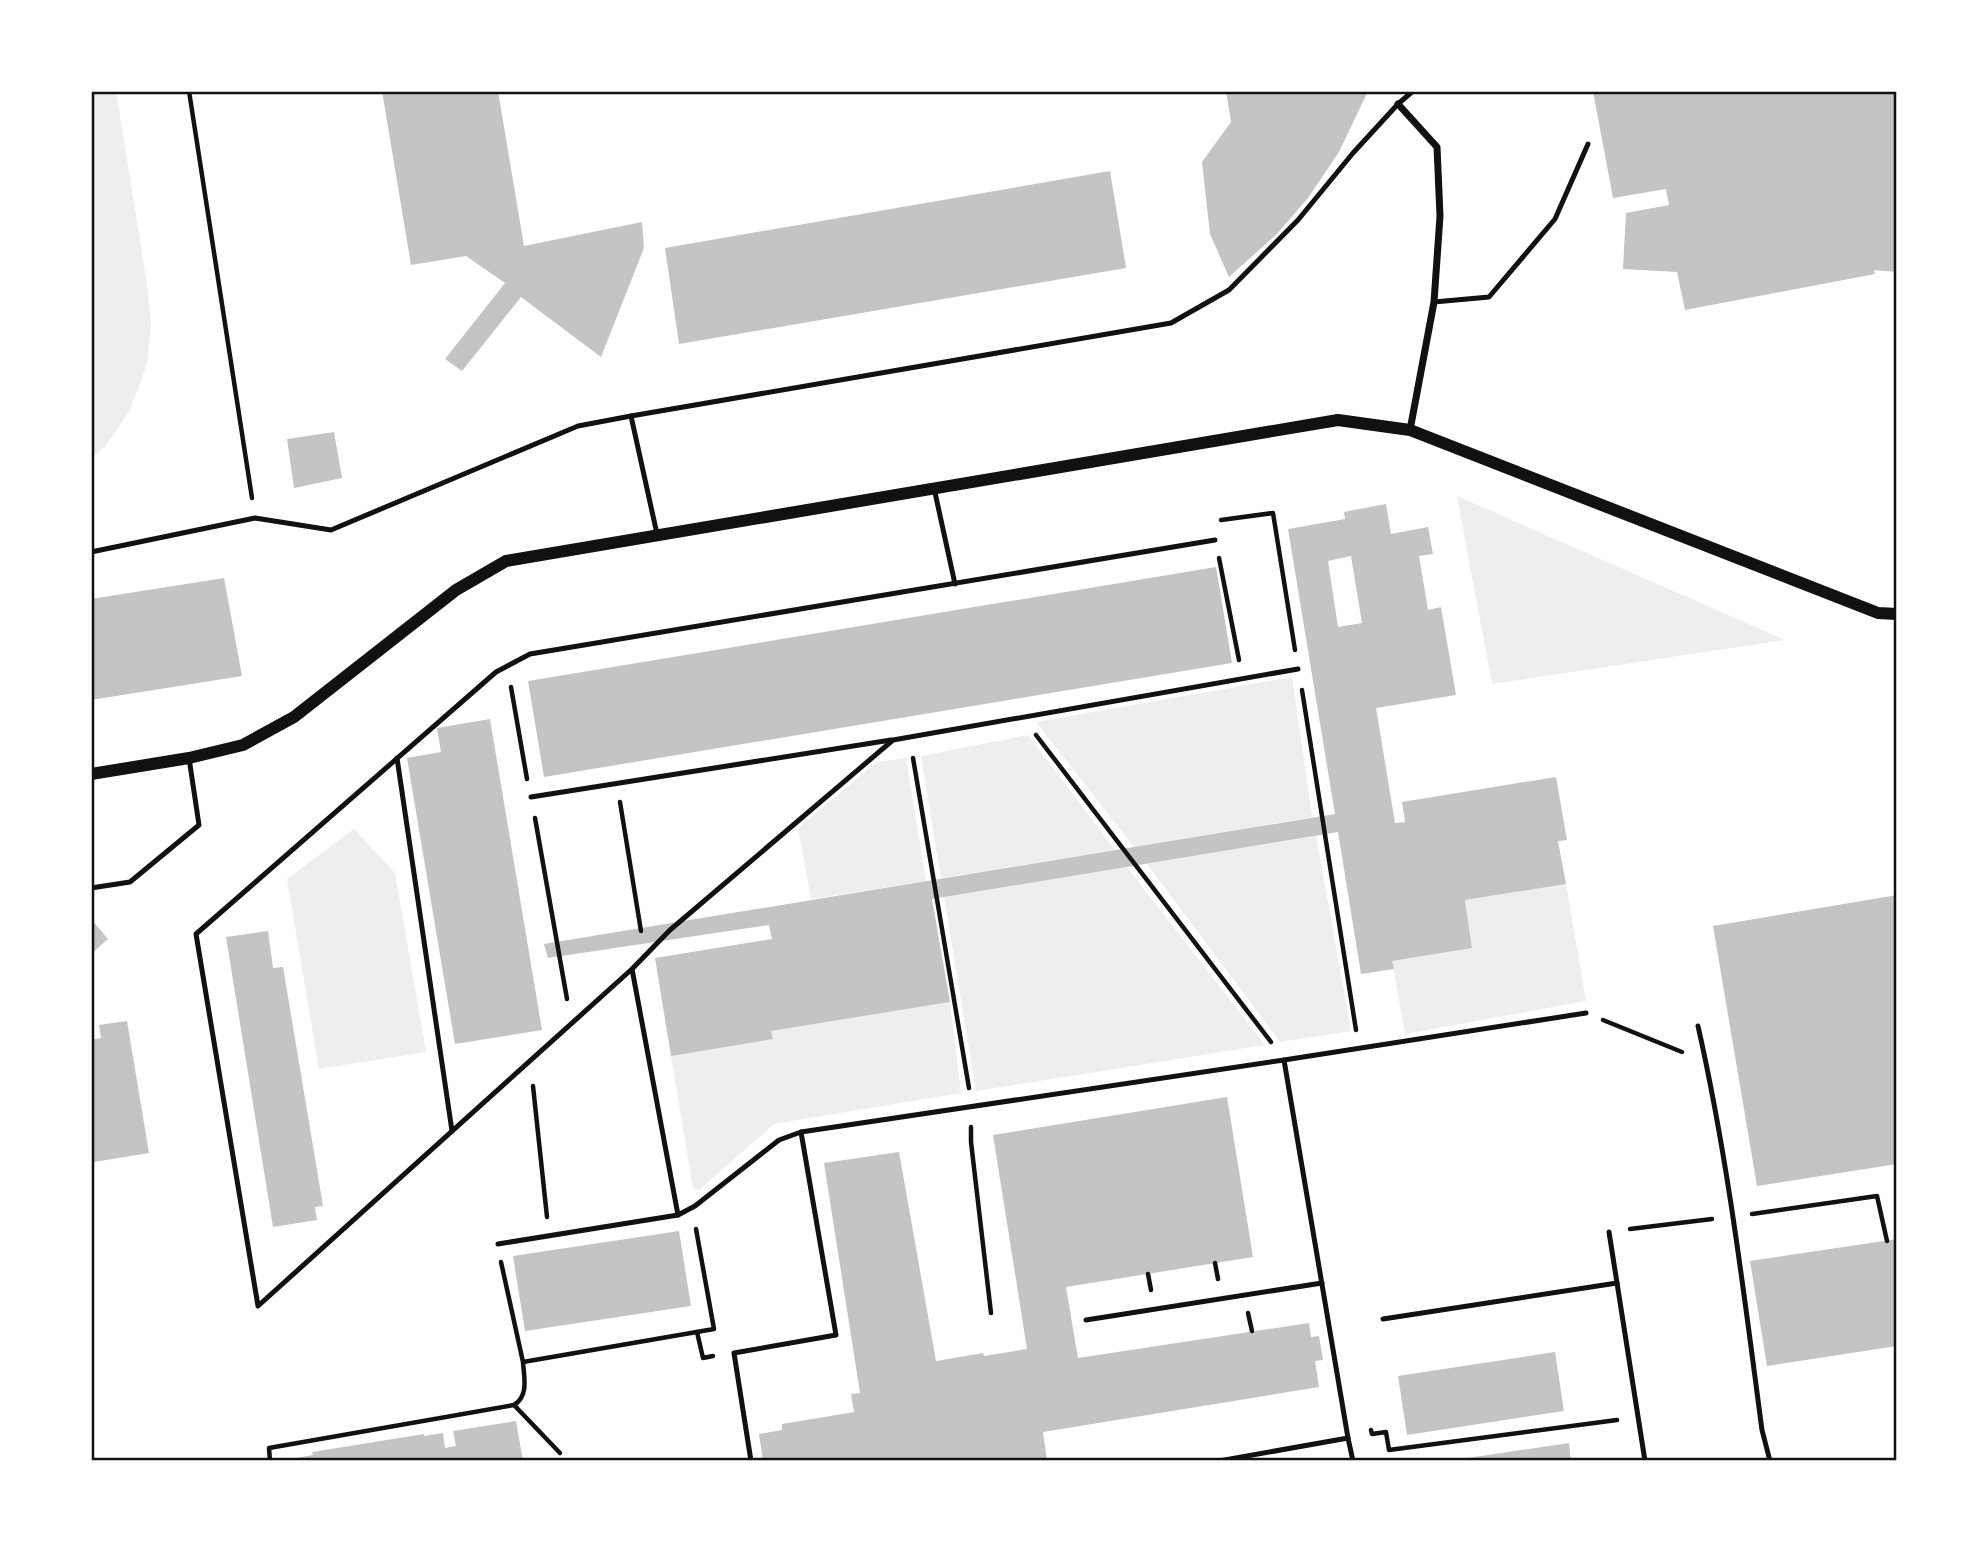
<svg xmlns="http://www.w3.org/2000/svg" width="1988" height="1552" viewBox="0 0 1988 1552" font-family="Barlow,sans-serif">
<style>
.green{fill:#eee}
.building{fill:#c4c4c4;fill-rule:evenodd}
.lines{fill:none;stroke-linecap:round;stroke-linejoin:round}
.path{stroke:#111;stroke-width:4.5}
.service{stroke:#111;stroke-width:5}
.minor{stroke:#111;stroke-width:7}
.tertiary{stroke:#111;stroke-width:12}
.neatline{fill:none;stroke:#111;stroke-width:2.5}
</style>
<rect width="100%" height="100%" fill="#fff"/>
<!-- green -->
<g class="green">
<path d="M91,91H116L147,284L151,324L147,364L130,410L105,447L91,458Z"/>
<path d="M1457,496L1785,640L1492,684Z"/>
<path d="M1292,677L1312,817L1134,847L1036,722Z"/>
<path d="M1028,735L1115,850L941,878L921,756Z"/>
<path d="M906,758L926,881L811,899L798,828L877,762Z"/>
<path d="M354,829L395,873L426,1052L319,1069L287,879Z"/>
<path d="M1316,836L1351,1031L1280,1042L1147,864Z"/>
<path d="M1127,867L1265,1045L976,1091L944,897Z"/>
<path d="M1566,884L1586,1001L1405,1034L1392,961L1472,948L1465,900Z"/>
<path d="M950,1002L961,1093L774,1124L699,1190L693,1188L671,1056L773,1038L771,1031Z"/>
</g>
<!-- building -->
<g class="building">
<path d="M382,91H498L524,246L642,222L644,248L601,357L521,297L462,371L445,359L505,283L466,256L411,265Z"/>
<path d="M1226,91H1368L1339,152L1308,198L1277,234L1229,277L1210,234L1202,162L1231,122Z"/>
<path d="M1593,91H1897V272L1874,270L1875,274L1685,310L1677,272L1623,269L1626,213L1669,205L1666,189L1613,198Z"/>
<path d="M1110,171L1126,268L679,344L665,248Z"/>
<path d="M334,432L342,478L294,488L287,439Z"/>
<path d="M1386,504L1391,534L1428,527L1433,554L1419,556L1428,610L1441,607L1456,695L1376,708L1395,823L1405,822L1402,802L1556,777L1567,840L1558,841L1566,884L1465,900L1472,948L1392,961L1394,969L1361,974L1338,832L932,899L950,1002L771,1031L773,1039L671,1056L655,958L772,939L769,925L548,958L544,944L1335,814L1288,529L1345,519L1344,512ZM1351,556L1362,623L1338,627L1328,561Z"/>
<path d="M1216,567L1232,663L544,777L528,681Z"/>
<path d="M224,578L242,676L91,700V599Z"/>
<path d="M490,719L542,1030L455,1044L407,758L441,752L437,728Z"/>
<path d="M1897,895V1164L1757,1186L1713,926Z"/>
<path d="M91,919L108,939L91,954Z"/>
<path d="M268,931L273,968L283,967L323,1206L315,1207L317,1220L273,1227L226,937Z"/>
<path d="M127,1021L149,1153L94,1162L91,1144V1040L101,1038L99,1025Z"/>
<path d="M1227,1097L1253,1257L1066,1287L1078,1358L1309,1323L1311,1337L1319,1336L1323,1360L1315,1361L1319,1387L1043,1432L1047,1461H763L759,1434L782,1430V1424L854,1412L851,1394L860,1393L824,1163L899,1152L936,1361L983,1353L984,1356L1027,1349L993,1135Z"/>
<path d="M679,1231L691,1306L525,1331L513,1256Z"/>
<path d="M1897,1239V1346L1767,1366L1750,1261Z"/>
<path d="M1555,1352L1564,1411L1407,1435L1398,1376Z"/>
<path d="M516,1421L523,1461H285V1460L313,1455L312,1452L424,1434V1436L443,1433L445,1448L456,1446L453,1431Z"/>
<path d="M1569,1443L1571,1461H1461V1459Z"/>
</g>
<g class="lines">
<!-- path -->
<g class="path">
<path d="M189,91L252,498"/>
<path d="M1221,520L1273,513L1295,650"/>
<path d="M1219,558L1239,660"/>
<path d="M511,687L527,779"/>
<path d="M1302,690L1356,1030"/>
<path d="M1036,735L1271,1042"/>
<path d="M913,758L969,1088"/>
<path d="M620,802L641,931"/>
<path d="M535,818L567,999"/>
<path d="M1603,1020L1682,1052"/>
<path d="M533,1086L547,1217"/>
<path d="M971,1127V1142L991,1313"/>
<path d="M1752,1214L1877,1196L1887,1241"/>
<path d="M1630,1229L1712,1219"/>
<path d="M501,1262L523,1362L714,1329L696,1229"/>
<path d="M1215,1263L1218,1279"/>
<path d="M1148,1274L1151,1290"/>
<path d="M1248,1313L1252,1331"/>
<path d="M697,1332L703,1358L713,1356"/>
<path d="M514,1405L560,1453"/>
<path d="M1371,1430L1372,1434L1386,1432L1389,1450L1617,1420"/>
<path d="M270,1461L269,1448L514,1405C529,1396 524,1377 523,1362"/>
</g>
<!-- service -->
<g class="service">
<path d="M1434,302L1489,297L1555,219L1588,144"/>
<path d="M934,488L955,584"/>
<path d="M657,534L631,416L1171,323L1229,290L1298,220L1353,153L1398,104L1413,91"/>
<path d="M91,552L255,518L331,530L578,426L631,416"/>
<path d="M397,758L452,1131"/>
<path d="M531,797L891,740"/>
<path d="M91,888L130,882L199,825L189,758"/>
<path d="M632,969L258,1306L196,934L496,672L530,654L1215,540"/>
<path d="M1698,1026C1728,1159 1744,1295 1762,1430L1770,1461"/>
<path d="M1284,1060L1586,1013"/>
<path d="M678,1215L632,969L670,930L893,740L1298,669"/>
<path d="M1609,1232L1645,1461"/>
<path d="M498,1244L678,1215L695,1206L779,1140L801,1132L1284,1060L1348,1438L1219,1461"/>
<path d="M1383,1319L1617,1283"/>
<path d="M1086,1320L1322,1283"/>
<path d="M1348,1438L1353,1461"/>
<path d="M751,1461L734,1353L836,1335L801,1132"/>
</g>
<!-- minor -->
<path class="minor" d="M1398,104L1437,147L1440,216L1434,302L1410,430"/>
<!-- tertiary -->
<path class="tertiary" d="M91,774L189,758L243,745L294,717L456,590L506,561L1338,420L1410,430L1878,613L1897,614"/>
</g>
<!-- border -->
<rect width="1988" height="1552" fill="none" stroke="#ffffff" stroke-width="186"/>
<rect x="93" y="93" width="1802" height="1366" class="neatline"/>
</svg>
